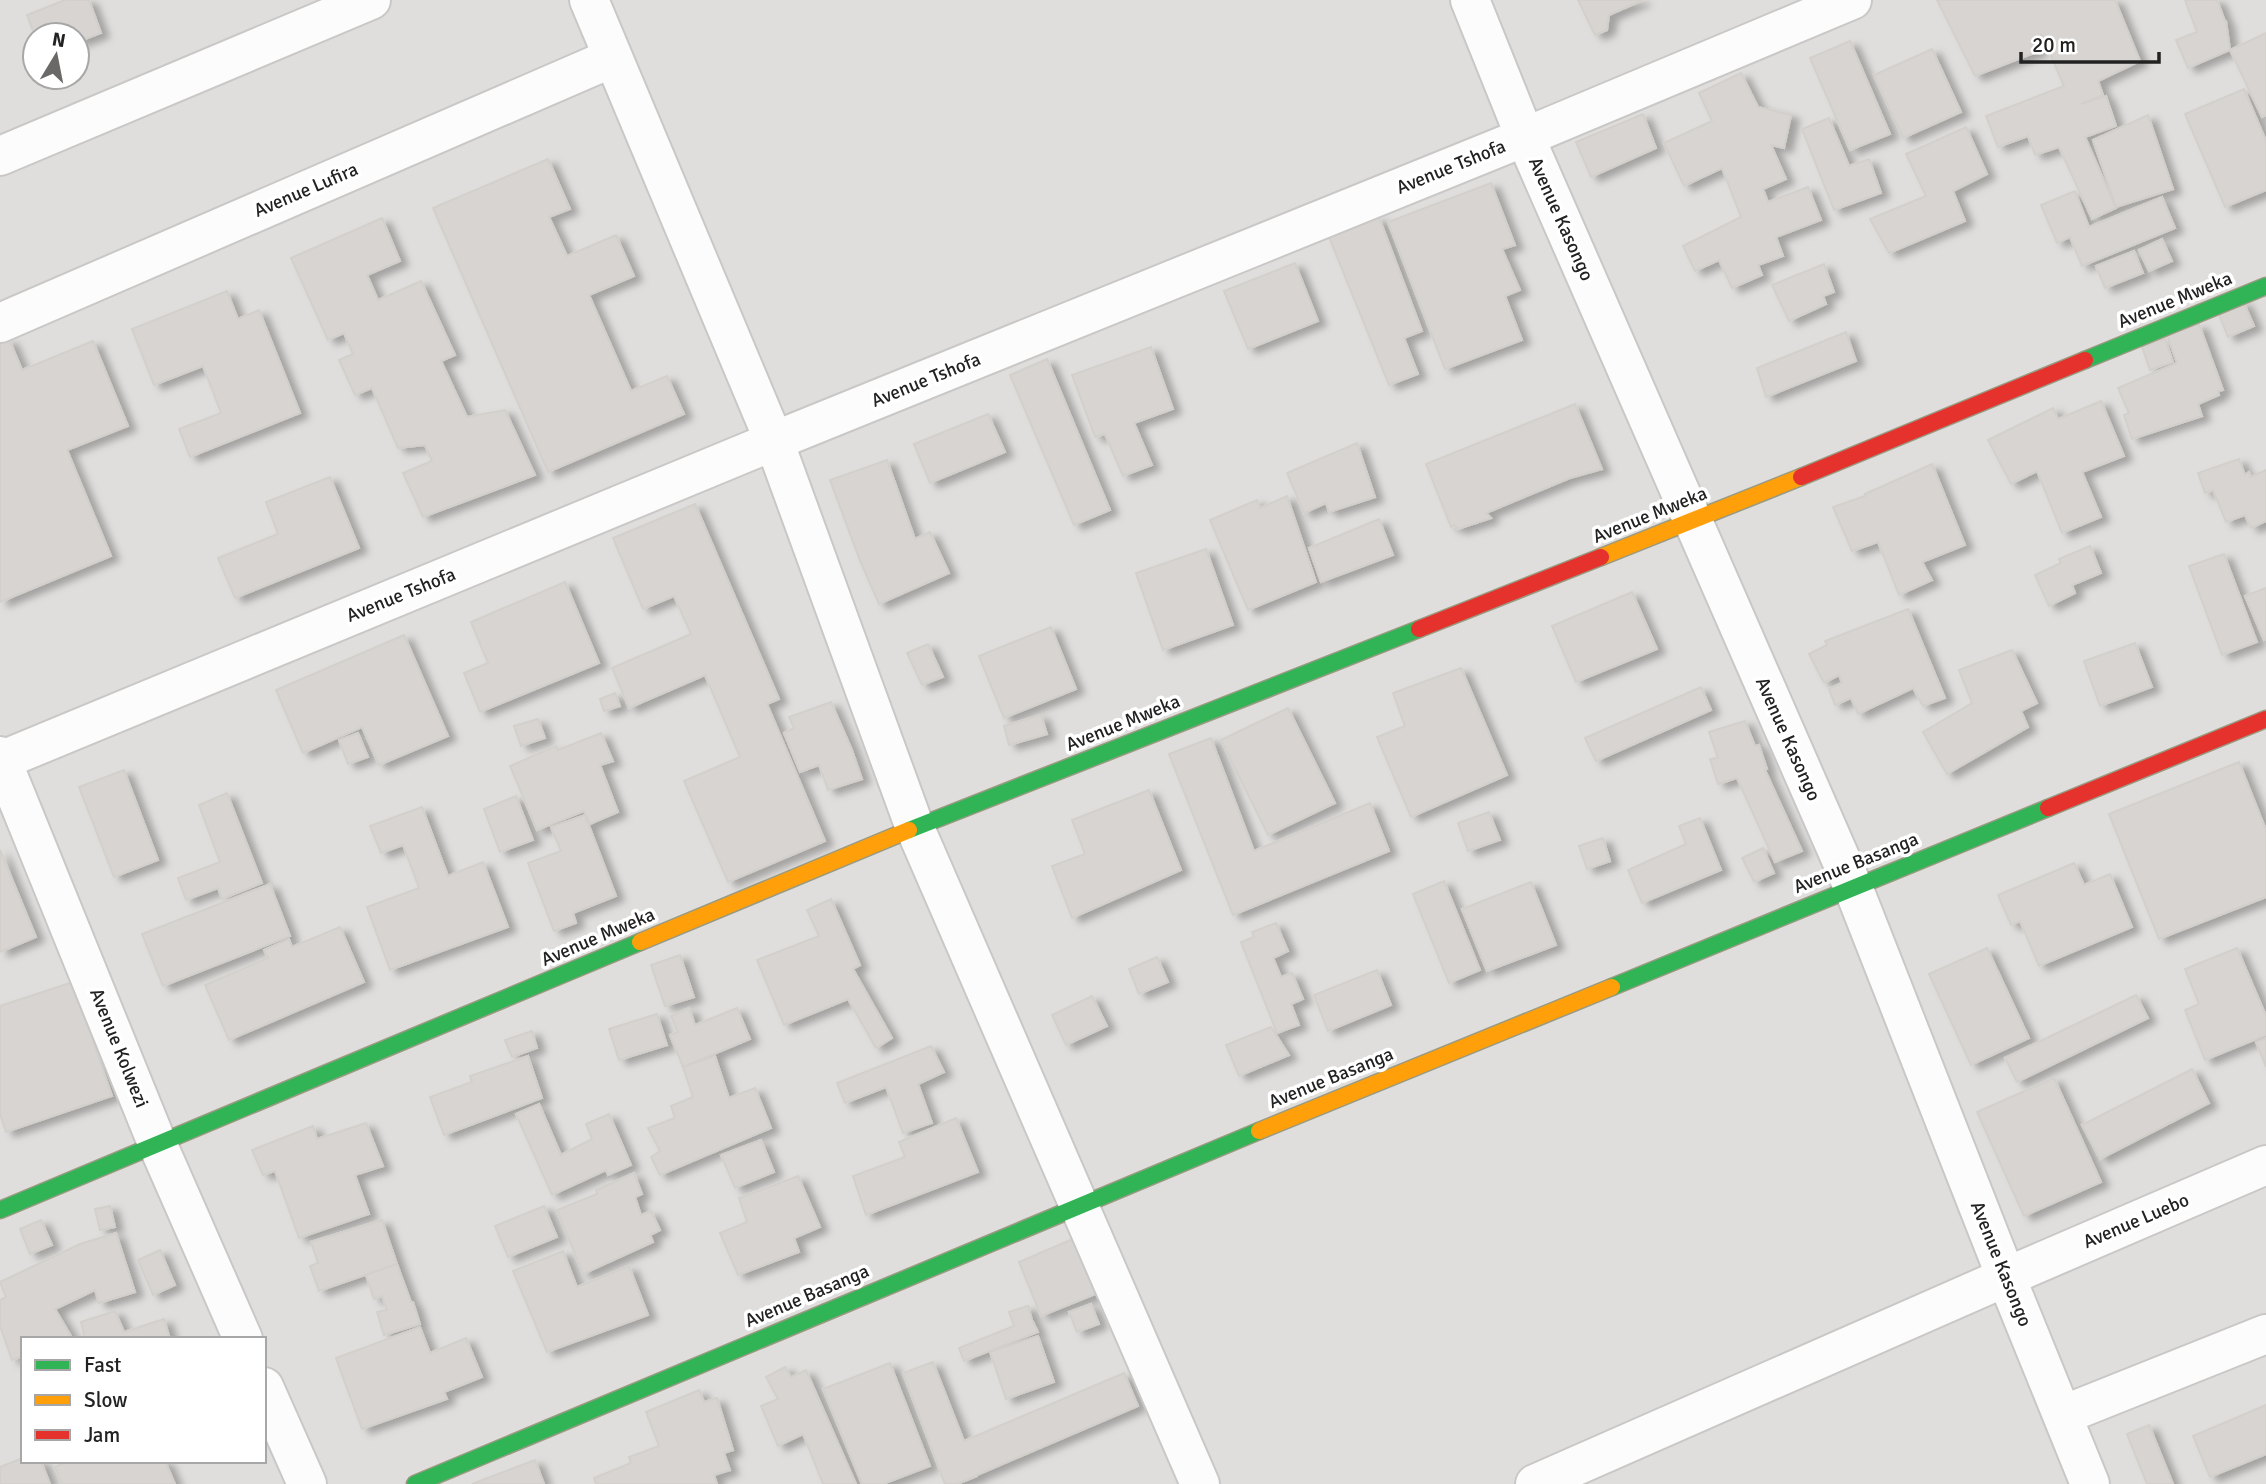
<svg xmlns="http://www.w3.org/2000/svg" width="2266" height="1484" viewBox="0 0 2266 1484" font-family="Signika,sans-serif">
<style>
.residential{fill:#dfdedc;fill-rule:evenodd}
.building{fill:#d7d4d2;stroke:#d3d0cc;stroke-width:2;filter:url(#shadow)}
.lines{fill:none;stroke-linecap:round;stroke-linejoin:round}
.street-casing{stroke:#c9c8c7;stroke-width:42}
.fast-casing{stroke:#999a82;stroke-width:19}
.slow-casing{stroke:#999a82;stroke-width:19}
.jam-casing{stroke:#999a82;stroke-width:19}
.street{stroke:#fdfcfc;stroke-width:38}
.fast{stroke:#30b455;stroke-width:16}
.slow{stroke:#ff9f0a;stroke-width:16}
.jam{stroke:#e5322d;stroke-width:16}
.labels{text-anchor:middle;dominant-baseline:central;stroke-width:7;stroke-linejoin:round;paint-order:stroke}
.street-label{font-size:19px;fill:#222;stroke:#fff}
</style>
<defs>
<filter id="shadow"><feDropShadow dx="8" dy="4.5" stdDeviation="3.5" flood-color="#0004"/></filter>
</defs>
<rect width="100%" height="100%" fill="#f0eeeb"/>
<!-- residential -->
<path class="residential" d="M0,0H2266V1484H0ZM35,35H77V77H35ZM23,1339H264V1461H23Z"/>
<!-- building -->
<g class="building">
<path d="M65,0H89L101,33L77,42V35L35,36L27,15Z"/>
<path d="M1578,0H1643L1609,15L1607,30L1595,35Z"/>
<path d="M1937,0H2115L2140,61L2098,81L2103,95L2081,104L2106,96L2116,126L2085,137L2116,208L2092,219L2059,147L2035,155L2028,136L1998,147L1986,116L2064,86L2042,35L2033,39L2039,51L1975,76Z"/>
<path d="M2185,0H2217L2225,21H2226L2230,50L2188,68L2176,40L2197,32Z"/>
<path d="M2266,33V115L2262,117L2230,50Z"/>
<path d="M1850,41L1890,134L1850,150L1810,58Z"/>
<path d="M1932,49L1961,112L1903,138L1874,75Z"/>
<path d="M1741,73L1758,107L1791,115L1784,148L1771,145L1786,179L1763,189L1768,202L1808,187L1821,220L1776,237L1783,256L1758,265L1762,275L1732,288L1719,260L1695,271L1683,246L1741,217L1722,168L1684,186L1664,143L1712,121L1699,93Z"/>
<path d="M2244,89L2266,141V190L2225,207L2185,114Z"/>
<path d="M1643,114L1656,148L1591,177L1576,142Z"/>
<path d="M2148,115L2173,189L2116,207L2093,140Z"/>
<path d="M1829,118L1849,166L1869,159L1881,193L1834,210L1802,129Z"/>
<path d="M1966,127L1987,174L1953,191L1965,221L1889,253L1870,219L1926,196L1906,154Z"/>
<path d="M548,159L570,209L549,217L567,256L616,235L634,276L589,295L631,391L667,376L684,414L548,472L433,208Z"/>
<path d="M1491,183L1515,245L1502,249L1520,290L1505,296L1522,340L1445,369L1388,222Z"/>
<path d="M2075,191L2089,227L2162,197L2175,228L2082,266L2070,237L2057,243L2041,205Z"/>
<path d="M1379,217L1422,331L1404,338L1418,374L1389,385L1329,237Z"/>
<path d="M382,218L400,261L367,275L378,300L421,281L455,355L441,361L467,417L505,410L535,475L423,517L403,473L432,461L425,445L398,448L372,388L355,395L339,360L353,354L344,333L328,340L291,258Z"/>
<path d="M2162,239L2172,261L2149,271L2139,250Z"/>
<path d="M2134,251L2143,273L2105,288L2096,266Z"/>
<path d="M1295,263L1318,321L1248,349L1224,291Z"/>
<path d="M1824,264L1834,292L1823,296L1826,304L1789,321L1772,285Z"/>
<path d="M227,291L238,319L259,310L300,413L190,457L179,429L221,413L203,366L154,385L132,329Z"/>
<path d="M2243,301L2254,326L2228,337L2218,312Z"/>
<path d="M2199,324L2223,390L2218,391L2219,395L2198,404L2202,416L2132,439L2124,415L2129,413L2118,388L2177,363L2167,335Z"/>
<path d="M1846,332L1856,361L1766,397L1757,368Z"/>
<path d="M2165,338L2173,362L2150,370L2142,347Z"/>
<path d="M9,339L22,370L93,341L128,426L67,450L111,556L0,602V343Z"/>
<path d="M1151,347L1173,409L1134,423L1152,465L1123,476L1105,434L1095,437L1072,375Z"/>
<path d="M1047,359L1110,510L1074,525L1010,375Z"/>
<path d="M2101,401L2124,456L2082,472L2101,517L2062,533L2037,471L2011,484L1988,440L2053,408L2058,419Z"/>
<path d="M1575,404L1602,469L1570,478L1486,513L1491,518L1458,529L1454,525L1451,527L1426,464Z"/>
<path d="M988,414L1005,452L930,483L914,444Z"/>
<path d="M1357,443L1375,497L1329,512L1326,503L1304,513L1287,473Z"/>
<path d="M2239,459L2245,475L2249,472L2251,477L2266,470V521L2251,528L2245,515L2226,522L2213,490L2205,493L2198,473Z"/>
<path d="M887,460L915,539L930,532L949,573L879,604L861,563L830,480Z"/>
<path d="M1932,464L1965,545L1922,562L1932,580L1899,595L1878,542L1852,551L1833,507L1865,496V494Z"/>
<path d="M330,477L359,548L235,598L218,558L278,534L266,502Z"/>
<path d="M1287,496L1316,582L1248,610L1210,520L1257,500L1260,508Z"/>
<path d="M695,504L779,699L767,704L825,841L728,882L684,781L740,757L705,675L629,708L612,668L691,634L674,596L643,609L613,538Z"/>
<path d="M1379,519L1393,555L1321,582L1309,548Z"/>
<path d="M2090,546L2101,573L2072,585L2075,593L2049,606L2035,575L2061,563L2059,559Z"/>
<path d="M1206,549L1233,625L1163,650L1136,573Z"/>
<path d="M2224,554L2257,642L2222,655L2189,566Z"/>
<path d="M565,582L599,663L480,712L464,673L488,663L471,622Z"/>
<path d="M2266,588V639L2264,640L2245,596Z"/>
<path d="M1632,592L1657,649L1576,682L1552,626Z"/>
<path d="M1908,609L1945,698L1923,706L1913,688L1858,714L1851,698L1835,705L1829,689L1842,683L1839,675L1824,683L1809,654L1827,645L1825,641Z"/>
<path d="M1051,627L1076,689L1004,718L979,656Z"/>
<path d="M404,635L448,736L379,765L362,727L303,753L276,690Z"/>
<path d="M2135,643L2152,687L2100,706L2084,661Z"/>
<path d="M928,644L943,677L922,685L907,653Z"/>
<path d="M2012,650L2037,703L2021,711L2028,727L1947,774L1923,732L1972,703L1959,670Z"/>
<path d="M1461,668L1507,775L1411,817L1377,737L1405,726L1393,693Z"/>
<path d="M1701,687L1711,710L1596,761L1585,738Z"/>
<path d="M615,693L620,706L604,711L600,699Z"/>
<path d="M831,702L852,750L862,779L828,790L819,765L800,772L784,733L794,728L789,717Z"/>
<path d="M1288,708L1335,803L1268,835L1221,740Z"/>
<path d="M1041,715L1047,734L1009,745L1004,726Z"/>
<path d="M538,719L545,738L521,746L514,726Z"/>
<path d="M1745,721L1755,746L1759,745L1767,769L1765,770L1802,851L1775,862L1737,778L1718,784L1710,759L1718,758L1709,732Z"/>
<path d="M358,733L368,757L348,764L339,740Z"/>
<path d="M601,733L613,761L600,765L618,812L590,824L584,811L537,830L510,766L556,746L558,750Z"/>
<path d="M1211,738L1254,851L1370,803L1389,851L1233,915L1169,754Z"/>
<path d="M2239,762L2266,830V897L2159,939L2109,814Z"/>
<path d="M124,770L158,860L114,877L79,787Z"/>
<path d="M1149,790L1181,870L1072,918L1052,866L1085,854L1072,820Z"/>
<path d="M227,793L262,883L222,899L218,888L186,900L178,878L220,862L199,805Z"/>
<path d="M516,796L533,840L500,852L484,809Z"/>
<path d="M422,807L448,876L483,862L508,927L390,970L367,907L419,888L403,845L381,853L370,826Z"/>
<path d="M1489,812L1500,840L1468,851L1458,823Z"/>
<path d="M585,815L616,896L573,913L576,923L554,931L528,863L561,851L551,827Z"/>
<path d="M1700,818L1721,870L1642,903L1628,870L1686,844L1679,826Z"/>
<path d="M1603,838L1610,861L1587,869L1579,846Z"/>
<path d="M1763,848L1774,873L1754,882L1742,858Z"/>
<path d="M0,850L36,937L0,952Z"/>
<path d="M2074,863L2084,885L2110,874L2132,927L2039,966L2020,921L2011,925L1998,895Z"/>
<path d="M1444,881L1480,970L1449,983L1413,894Z"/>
<path d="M1531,882L1556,945L1487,971L1462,909Z"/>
<path d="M270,884L290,936L163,986L142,934Z"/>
<path d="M831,899L860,965L853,969L892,1038L876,1048L848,999L784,1025L757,960L819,936L807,910Z"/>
<path d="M1276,923L1288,951L1273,958L1281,977L1292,973L1303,999L1291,1004L1299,1025L1277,1033L1241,942L1254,937L1252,932Z"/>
<path d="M340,927L364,982L229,1040L205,985L268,958L264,950L289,939L292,947Z"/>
<path d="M1987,948L2029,1038L1971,1065L1929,974Z"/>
<path d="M2237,948L2266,1016V1035L2205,1060L2185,1010L2199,1004L2185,969Z"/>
<path d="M680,955L694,997L665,1006L651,965Z"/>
<path d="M1157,957L1168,982L1139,994L1129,969Z"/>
<path d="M1377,970L1391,1005L1328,1031L1314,995Z"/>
<path d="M73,982L112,1096L6,1132L0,1114V1006Z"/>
<path d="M2136,995L2148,1018L2017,1082L2005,1058Z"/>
<path d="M1092,996L1107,1026L1066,1045L1052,1015Z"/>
<path d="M689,1008L695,1025L737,1008L750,1039L683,1067L670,1035L678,1032L671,1016Z"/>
<path d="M657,1014L667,1045L619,1060L609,1029Z"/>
<path d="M1271,1027L1289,1055L1239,1076L1226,1045Z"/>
<path d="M532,1031L537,1048L512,1057L505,1040Z"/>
<path d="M2266,1038V1067L2256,1042Z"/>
<path d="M931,1046L944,1072L918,1084L932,1123L903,1133L886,1087L845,1103L837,1083Z"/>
<path d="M528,1056L542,1098L444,1135L430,1097L472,1082L470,1076Z"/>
<path d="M715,1056L729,1098L755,1088L771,1128L660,1175L651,1157L660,1151L648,1128L675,1118L671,1106L693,1097L683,1067Z"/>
<path d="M2192,1069L2209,1103L2100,1159L2082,1125Z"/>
<path d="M2054,1078L2101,1182L2024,1216L1977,1112Z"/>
<path d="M539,1104L561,1155L592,1139L586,1124L609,1114L631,1165L608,1175L606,1170L552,1195L516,1114Z"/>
<path d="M956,1118L978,1172L866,1215L853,1176L905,1157L899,1142Z"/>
<path d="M366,1123L383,1166L355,1175L369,1214L299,1238L275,1171L263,1175L252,1150L313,1126L317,1139Z"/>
<path d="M761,1140L774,1172L735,1188L721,1155Z"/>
<path d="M634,1173L642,1194L635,1197L641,1215L651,1211L660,1230L650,1235L653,1242L583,1274L557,1210L597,1194L596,1190Z"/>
<path d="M798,1176L820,1227L794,1238L799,1252L738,1275L720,1233L747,1222L739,1198Z"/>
<path d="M110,1206L115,1227L100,1230L95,1209Z"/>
<path d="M544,1206L557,1237L508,1257L495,1226Z"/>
<path d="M41,1220L52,1245L30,1254L20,1229Z"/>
<path d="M382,1220L397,1264L319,1291L310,1266L318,1263L311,1242Z"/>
<path d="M116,1233L135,1292L99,1303L95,1290L55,1309L71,1336L63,1339H23V1356L12,1360L0,1326V1300L6,1297L0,1282L80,1244Z"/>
<path d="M1075,1238L1098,1293L1041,1316L1019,1262Z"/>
<path d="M160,1250L175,1285L153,1295L138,1260Z"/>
<path d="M563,1251L577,1287L629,1266L648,1315L547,1352L513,1271Z"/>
<path d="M397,1264L411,1302H413L420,1324L384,1335L377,1312L387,1310L382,1296L374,1299L366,1275Z"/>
<path d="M1091,1304L1099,1324L1077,1332L1069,1312Z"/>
<path d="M1028,1306L1032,1320L1038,1332L964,1361L959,1348L1014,1326L1009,1312Z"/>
<path d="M115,1311L124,1332L164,1319L170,1339H85L81,1322Z"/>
<path d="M420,1327L430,1353L466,1338L482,1377L444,1392L447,1399L362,1429L336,1358Z"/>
<path d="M1038,1336L1054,1382L1006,1399L990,1352Z"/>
<path d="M933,1362L964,1441L1124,1373L1138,1406L977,1475V1476L957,1484H945L903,1373Z"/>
<path d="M890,1363L930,1466L883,1484H862L823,1389Z"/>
<path d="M785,1367L791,1377L806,1370L856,1484H823L803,1434L778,1446L761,1406L778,1399L766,1377Z"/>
<path d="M699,1390L704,1402L717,1398L733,1450L724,1453L730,1470L714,1475L717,1484H596L594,1478L631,1463L629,1457L659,1446L646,1412Z"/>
<path d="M2266,1405V1454L2210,1477L2193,1436Z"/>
<path d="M2149,1425L2173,1484H2147L2127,1434Z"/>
<path d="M23,1458V1461H41L50,1484H0V1467Z"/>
<path d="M535,1460L544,1484H472Z"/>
<path d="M68,1461H165L175,1484H62L55,1467Z"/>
</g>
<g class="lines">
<!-- street casing -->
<g class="street-casing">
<g id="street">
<path d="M589,0L774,441L915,828L1200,1484"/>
<path d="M1470,0L1525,137L1853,887L2006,1277L2090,1484"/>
<path d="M0,156L371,0"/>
<path d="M0,323L612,58"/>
<path d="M0,756L157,1143L243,1339"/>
<path d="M0,761L774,441L1525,137L1852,0"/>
<path d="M264,1387L307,1484"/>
<path d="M2063,1415L2266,1334"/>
<path d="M1535,1484L2006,1277L2266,1165"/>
</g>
</g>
<!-- fast casing -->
<g class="fast-casing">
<g id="fast">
<path d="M2085,360L2266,286"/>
<path d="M909,830L1419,629"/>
<path d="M1612,987L2048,808"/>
<path d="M0,1210L640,942"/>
<path d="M415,1484L1259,1131"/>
</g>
</g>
<!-- slow casing -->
<g class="slow-casing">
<g id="slow">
<path d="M1601,557L1801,477"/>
<path d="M640,942L909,830"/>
<path d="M1259,1131L1612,987"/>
</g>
</g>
<!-- jam casing -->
<g class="jam-casing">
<g id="jam">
<path d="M1801,477L2085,360"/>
<path d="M1419,629L1601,557"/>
<path d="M2048,808L2266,719"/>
</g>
</g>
<!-- street -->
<use href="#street" class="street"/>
<!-- fast -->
<use href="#fast" class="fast"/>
<!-- slow -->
<use href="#slow" class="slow"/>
<!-- jam -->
<use href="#jam" class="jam"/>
</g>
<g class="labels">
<!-- street labels -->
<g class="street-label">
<text transform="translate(1451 167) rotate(-22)">Avenue Tshofa</text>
<text transform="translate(306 190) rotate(-23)">Avenue Lufira</text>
<text transform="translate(1561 219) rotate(66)">Avenue Kasongo</text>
<text transform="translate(2175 300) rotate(-22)">Avenue Mweka</text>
<text transform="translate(926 380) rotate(-22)">Avenue Tshofa</text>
<text transform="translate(1650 515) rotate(-22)">Avenue Mweka</text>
<text transform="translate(401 595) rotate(-22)">Avenue Tshofa</text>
<text transform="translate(1123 723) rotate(-22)">Avenue Mweka</text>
<text transform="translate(1788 739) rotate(66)">Avenue Kasongo</text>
<text transform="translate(1856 863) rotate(-22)">Avenue Basanga</text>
<text transform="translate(598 937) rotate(-23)">Avenue Mweka</text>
<text transform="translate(119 1048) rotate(68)">Avenue Kolwezi</text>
<text transform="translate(1331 1078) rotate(-22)">Avenue Basanga</text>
<text transform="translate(2136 1221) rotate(-23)">Avenue Luebo</text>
<text transform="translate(2001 1264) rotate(68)">Avenue Kasongo</text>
<text transform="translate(807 1296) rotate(-23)">Avenue Basanga</text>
</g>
</g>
<!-- legend -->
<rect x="21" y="1337" width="245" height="126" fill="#ffffff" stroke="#a7a7a7" stroke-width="2"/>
<rect x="35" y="1360" width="35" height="10" fill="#30b455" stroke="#a7a7a7" stroke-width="2"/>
<text x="84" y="1372" font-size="21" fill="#222222">Fast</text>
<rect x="35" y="1395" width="35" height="10" fill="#ff9f0a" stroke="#a7a7a7" stroke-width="2"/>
<text x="84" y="1407" font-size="21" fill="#222222">Slow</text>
<rect x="35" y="1430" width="35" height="10" fill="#e5322d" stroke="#a7a7a7" stroke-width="2"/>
<text x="84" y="1442" font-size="21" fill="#222222">Jam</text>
<!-- north arrow -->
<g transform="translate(56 56) rotate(10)"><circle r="33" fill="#ffffff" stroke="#a7a7a7" stroke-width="2"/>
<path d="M0-5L12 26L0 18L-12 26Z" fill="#6a6968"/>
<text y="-10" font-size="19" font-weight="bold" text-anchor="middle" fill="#222222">N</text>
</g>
<!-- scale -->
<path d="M2021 52v10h138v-10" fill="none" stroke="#222222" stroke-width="3.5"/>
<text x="2032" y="52" font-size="21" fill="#222222" stroke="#ffffff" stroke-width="5" paint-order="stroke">20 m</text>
</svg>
